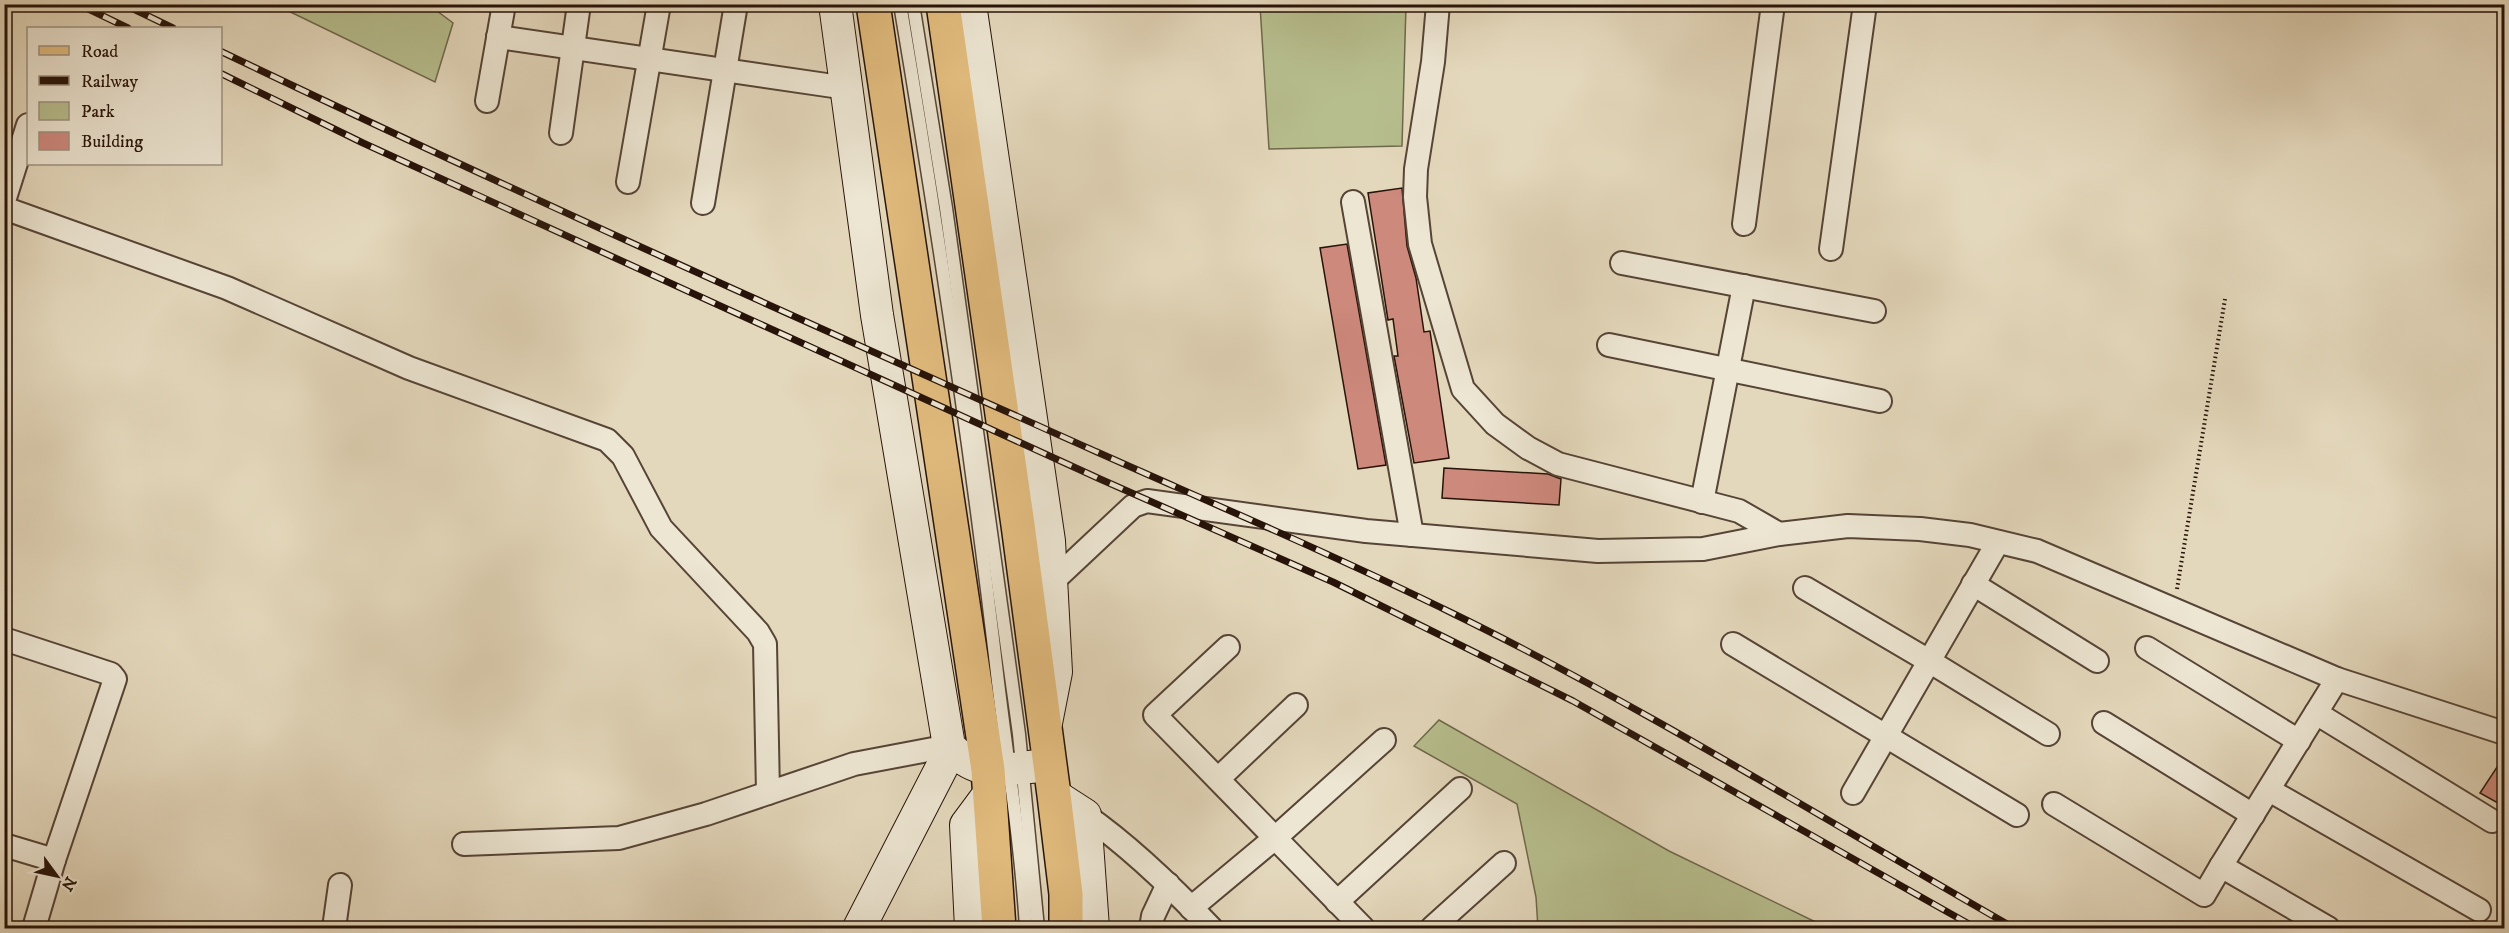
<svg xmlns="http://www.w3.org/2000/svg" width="2509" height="933" viewBox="0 0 2509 933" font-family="'IM FELL DW Pica',serif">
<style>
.green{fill:#b7be8e;stroke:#6f684c;stroke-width:1.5}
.building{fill:#ce897d;stroke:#271309;stroke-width:1.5}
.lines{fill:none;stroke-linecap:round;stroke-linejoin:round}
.lane-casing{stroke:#564436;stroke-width:15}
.street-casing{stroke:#564436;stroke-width:26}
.secondary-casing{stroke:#271309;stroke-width:34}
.primary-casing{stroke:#271309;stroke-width:36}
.path{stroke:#271309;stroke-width:4;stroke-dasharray:1.5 3;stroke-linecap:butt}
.lane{stroke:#ede6d3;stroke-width:12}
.street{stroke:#ede6d3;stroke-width:22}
.secondary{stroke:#ede6d3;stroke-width:32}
.primary{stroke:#e2bc7e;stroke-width:33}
.rail-casing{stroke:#271309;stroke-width:7}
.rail{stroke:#ede6d3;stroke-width:4.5;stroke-dasharray:14;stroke-linecap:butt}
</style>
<rect width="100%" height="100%" fill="#e4d8bc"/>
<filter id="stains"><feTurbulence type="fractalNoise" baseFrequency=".00333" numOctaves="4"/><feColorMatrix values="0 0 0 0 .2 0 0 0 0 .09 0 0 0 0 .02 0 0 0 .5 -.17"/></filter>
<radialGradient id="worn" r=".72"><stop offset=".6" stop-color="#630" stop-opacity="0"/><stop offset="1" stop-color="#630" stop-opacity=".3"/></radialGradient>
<!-- green -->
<g class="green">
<path d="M276,5H429L453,23L435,82Z"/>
<path d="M1260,5H1406L1402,146L1269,149Z"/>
<path d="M1439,720L1669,851L1828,928H1538L1536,897L1517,804L1414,746Z"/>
</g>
<!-- building -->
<g class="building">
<path d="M1402,188L1407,246L1416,278L1424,332L1430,331L1449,458L1414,463L1394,356H1398L1393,319L1388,320L1368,193Z"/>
<path d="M1347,244L1386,465L1358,469L1320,248Z"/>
<path d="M1444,468L1548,474L1561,479L1559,505L1442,498Z"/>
<path d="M2505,755V807L2480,793Z"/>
</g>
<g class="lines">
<!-- lane casing -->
<g class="lane-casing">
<g id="lane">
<path d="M900,4C938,229 972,455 998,682C1008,764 1021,846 1026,928"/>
<path d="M913,4L946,208L1019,734L1038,928"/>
</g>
</g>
<!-- street casing -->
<g class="street-casing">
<g id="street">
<path d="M1438,4L1433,62L1416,169L1415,197L1420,244L1463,389L1495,424L1528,448L1558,464L1739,511L1779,534"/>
<path d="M498,37L847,88"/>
<path d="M487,101L504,4"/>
<path d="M561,133L579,4"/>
<path d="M628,182L659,4"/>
<path d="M4,201L28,125"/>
<path d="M1353,202L1412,535"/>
<path d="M703,203L736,4"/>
<path d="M4,208L227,288L409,368L607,440L623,456L661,528L758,632L765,644L768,793"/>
<path d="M1744,224L1773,4"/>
<path d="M1831,249L1865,4"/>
<path d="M1622,263L1874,311"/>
<path d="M1609,345L1880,401"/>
<path d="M1702,502L1744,286"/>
<path d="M1052,582L1133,506L1147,501L1366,531L1598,551L1703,549L1779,534L1848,526L1920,529L1970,535L2037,551L2337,679L2504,733"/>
<path d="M1973,584L2097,661"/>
<path d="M1805,588L1929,661L2048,734"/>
<path d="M4,639L111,674L115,679L54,860L34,928"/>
<path d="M1733,644L2017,815"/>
<path d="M1228,647L1155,715L1363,928"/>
<path d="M2147,648L2299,741"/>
<path d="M2316,713L2492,821"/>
<path d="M2104,723L2253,815"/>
<path d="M1218,779L1296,705"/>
<path d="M2269,790L2479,910"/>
<path d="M1853,793L1998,542"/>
<path d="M2054,804L2204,895L2221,866"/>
<path d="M1085,815C1131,847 1172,887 1211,928"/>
<path d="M464,844L619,838L706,814L854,764L949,746"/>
<path d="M4,845L54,860"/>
<path d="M1337,902L1460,789"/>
<path d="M1191,908L1275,838L1384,740"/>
<path d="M334,928L340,885"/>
<path d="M1151,928L1153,916L1168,884"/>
<path d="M1432,928L1504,863"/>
<path d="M2328,928L2221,866L2337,679"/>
</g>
</g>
<!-- secondary casing -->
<g class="secondary-casing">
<g id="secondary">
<path d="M835,4L877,315L949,746C980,780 1008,768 1049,765"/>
<path d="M970,4L1049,541L1056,672L1046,723"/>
<path d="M1054,795L1085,815L1093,928"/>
<path d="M859,928L945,761L949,746"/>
<path d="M971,928L966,825L989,794"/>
</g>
</g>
<!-- primary casing -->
<g class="primary-casing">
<g id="primary">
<path d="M873,4L988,770L999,928"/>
<path d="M943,4L1018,525L1054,795L1066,894V928"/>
</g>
</g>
<!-- path -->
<path class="path" d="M2177,589L2225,299"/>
<!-- lane -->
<use href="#lane" class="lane"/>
<!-- street -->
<use href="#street" class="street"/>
<!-- secondary -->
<use href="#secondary" class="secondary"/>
<!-- primary -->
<use href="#primary" class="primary"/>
<!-- rail casing -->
<g class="rail-casing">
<g id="rail">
<path d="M78,4L128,28"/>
<path d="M123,4L173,28"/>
<path d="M220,51C510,190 804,321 1097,452C1216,505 1336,556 1454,614C1646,708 1828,822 2014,928"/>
<path d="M220,73L363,143L1100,479L1333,582L1573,701L1976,928"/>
</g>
</g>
<!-- rail -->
<use href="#rail" class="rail"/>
</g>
<!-- margin -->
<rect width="2509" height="933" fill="none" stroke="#e4d8bc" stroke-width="24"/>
<rect x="6" y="6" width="2497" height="921" fill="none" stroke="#271309" stroke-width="3"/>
<rect x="12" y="12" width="2485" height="909" fill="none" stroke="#271309" stroke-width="1.5"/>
<!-- legend -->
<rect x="27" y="27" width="195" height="138" fill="#ede6d3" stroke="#9e9282" stroke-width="1.5"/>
<rect x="39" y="46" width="30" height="9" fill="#e2bc7e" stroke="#9e9282" stroke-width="1.5"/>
<text x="81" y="57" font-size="18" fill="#271309">Road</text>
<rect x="39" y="76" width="30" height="9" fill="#271309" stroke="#9e9282" stroke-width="1.5"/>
<text x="81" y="87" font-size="18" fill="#271309">Railway</text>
<rect x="39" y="102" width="30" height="18" fill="#b7be8e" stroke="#9e9282" stroke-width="1.5"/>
<text x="81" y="117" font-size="18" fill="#271309">Park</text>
<rect x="39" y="132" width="30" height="18" fill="#ce897d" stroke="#9e9282" stroke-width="1.5"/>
<text x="81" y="147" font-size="18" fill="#271309">Building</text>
<!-- north arrow -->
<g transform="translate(57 876) rotate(123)" stroke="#ede6d3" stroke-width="4.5" paint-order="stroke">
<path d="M0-4.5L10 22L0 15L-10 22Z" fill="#271309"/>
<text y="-9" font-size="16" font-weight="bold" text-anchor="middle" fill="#271309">N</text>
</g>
<rect width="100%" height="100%" filter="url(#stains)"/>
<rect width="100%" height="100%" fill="url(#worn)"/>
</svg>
